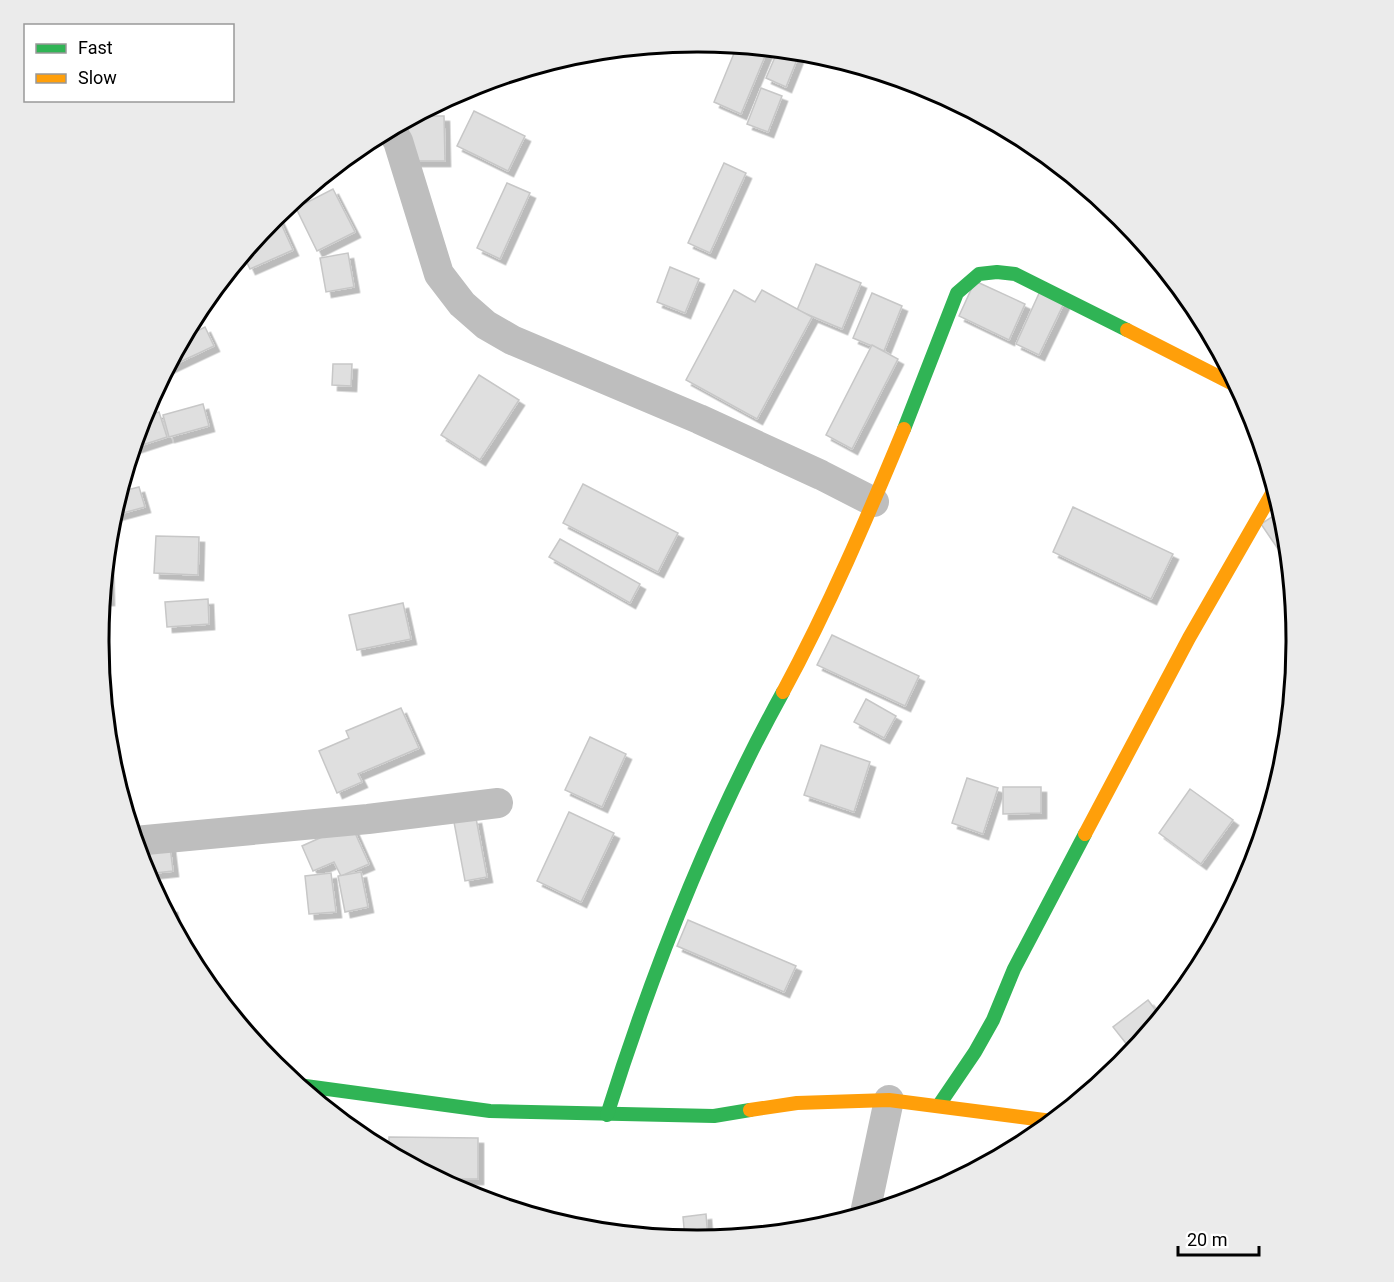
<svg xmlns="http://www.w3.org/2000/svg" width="1394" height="1282" viewBox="0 0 1394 1282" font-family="Roboto,sans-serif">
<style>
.building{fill:#dfdfdf;stroke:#c7c7c7;stroke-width:1.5;filter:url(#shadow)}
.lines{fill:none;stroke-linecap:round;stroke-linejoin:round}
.street{stroke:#bebebe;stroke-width:30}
.fast{stroke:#30b455;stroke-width:14}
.slow{stroke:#ff9f0a;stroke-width:14}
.rim{fill:none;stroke:#000;stroke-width:3}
</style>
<defs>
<filter id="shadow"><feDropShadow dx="5.5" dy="5.5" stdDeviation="0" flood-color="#0004"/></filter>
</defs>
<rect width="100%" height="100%" fill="#fff"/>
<!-- building -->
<g class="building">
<path d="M737,46L768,49L741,114L714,102Z"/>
<path d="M778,50L800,52L786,87L766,78Z"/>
<path d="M761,88L782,96L768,132L747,124Z"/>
<path d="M474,111L525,136L508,171L457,146Z"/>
<path d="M415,116H444L445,161H408V120Z"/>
<path d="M724,163L746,173L710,253L688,243Z"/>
<path d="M507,183L530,193L500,259L477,248Z"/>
<path d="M333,189L355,232L317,251L296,208Z"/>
<path d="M278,217L293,250L250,269L243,254L272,219Z"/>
<path d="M348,253L354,287L326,292L320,258Z"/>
<path d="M816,264L861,283L842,329L797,310Z"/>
<path d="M670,267L699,279L685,313L657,302Z"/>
<path d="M975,281L1025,304L1009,340L959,316Z"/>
<path d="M1041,289L1065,301L1039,355L1016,344Z"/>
<path d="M734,290L755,302L762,290L812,317L757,419L686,380Z"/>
<path d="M872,293L902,306L884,351L853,338Z"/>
<path d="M205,327L214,346L167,368L183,338Z"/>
<path d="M872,345L898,359L852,449L826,435Z"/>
<path d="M333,364H352L351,386L332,385Z"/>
<path d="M479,375L519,400L480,460L441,435Z"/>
<path d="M203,404L209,426L169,437L163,415Z"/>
<path d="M159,412L167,437L133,448L142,417Z"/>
<path d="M583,484L678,533L658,572L563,523Z"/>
<path d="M139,487L145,507L112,516L119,492Z"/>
<path d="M1073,507L1173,554L1151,599L1053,552Z"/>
<path d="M1281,511L1285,524L1289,565L1261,524Z"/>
<path d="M156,536L199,537L198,575L154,573Z"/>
<path d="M560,539L640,584L630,603L549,557Z"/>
<path d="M106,560H108L109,600H102Z"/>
<path d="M208,599L209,624L167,627L165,602Z"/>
<path d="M403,603L411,639L357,650L349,615Z"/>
<path d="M832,635L919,676L905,706L817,665Z"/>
<path d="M866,699L896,716L884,738L854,722Z"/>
<path d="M401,708L419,748L358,774L362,782L337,793L319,751L349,738L346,731Z"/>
<path d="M590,737L626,754L602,807L565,790Z"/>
<path d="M821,745L870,762L854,812L804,795Z"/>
<path d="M967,778L998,788L983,834L952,823Z"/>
<path d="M1003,787H1041V813L1003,814Z"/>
<path d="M1190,789L1233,820L1201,864L1159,833Z"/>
<path d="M569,812L614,833L581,902L537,881Z"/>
<path d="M476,818L487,877L465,881L454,822Z"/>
<path d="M351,824L369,864L341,876L334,862L313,871L302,846Z"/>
<path d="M170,846L173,871L146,874L137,849Z"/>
<path d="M361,872L368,907L345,912L338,876Z"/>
<path d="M331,873L336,912L309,914L305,876Z"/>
<path d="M172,907L176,924H173L164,908Z"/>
<path d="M688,920L796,966L784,992L677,946Z"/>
<path d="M1194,963L1199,967L1188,983L1181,976Z"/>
<path d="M1148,1000L1160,1016L1132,1051L1113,1027Z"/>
<path d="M389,1137L478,1138V1179H438L389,1152Z"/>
<path d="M706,1214L708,1239H685L683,1217Z"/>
</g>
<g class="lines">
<!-- street -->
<g class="street">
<path d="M390,129L398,141L439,274L462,304L486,325L512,340L699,419L821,475L874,502"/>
<path d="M135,841L368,819L498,803"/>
<path d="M865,1213L889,1100"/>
</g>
<!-- fast -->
<g class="fast">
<path d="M904,429L957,293L979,274L997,272L1015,274L1127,330"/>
<path d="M298,1085L490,1111L714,1116L750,1110"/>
<path d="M939,1105L975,1052L993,1020L1014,969L1085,834"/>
<path d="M607,1115C653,969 709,826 783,692"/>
</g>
<!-- slow -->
<g class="slow">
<path d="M1127,330L1237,386"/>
<path d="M783,692C829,607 867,518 904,429"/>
<path d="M1085,834L1189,638L1274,490"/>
<path d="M750,1110L797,1103L889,1100L1052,1121"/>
</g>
</g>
<!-- crop -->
<path d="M0 0H1394V1282H0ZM697 52H698A588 588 0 0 1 1286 640V642A588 588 0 0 1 698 1230H697A588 588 0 0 1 109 642V640A588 588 0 0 1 697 52Z" fill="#ebebeb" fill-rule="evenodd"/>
<path class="rim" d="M697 52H698A588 588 0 0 1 1286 640V642A588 588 0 0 1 698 1230H697A588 588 0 0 1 109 642V640A588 588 0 0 1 697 52Z"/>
<!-- legend -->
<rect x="24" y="24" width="210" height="78" fill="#ffffff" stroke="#999999" stroke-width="1.5"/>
<rect x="36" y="44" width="30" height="9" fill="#30b455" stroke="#999999" stroke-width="1.5"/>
<text x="78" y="54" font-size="18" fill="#000000">Fast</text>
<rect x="36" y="74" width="30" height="9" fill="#ff9f0a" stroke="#999999" stroke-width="1.5"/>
<text x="78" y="84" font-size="18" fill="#000000">Slow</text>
<!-- scale -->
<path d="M1178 1246v9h81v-9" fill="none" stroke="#000000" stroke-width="3"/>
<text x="1187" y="1246" font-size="18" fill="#000000" stroke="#ffffff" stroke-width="4.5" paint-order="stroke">20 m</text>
</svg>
